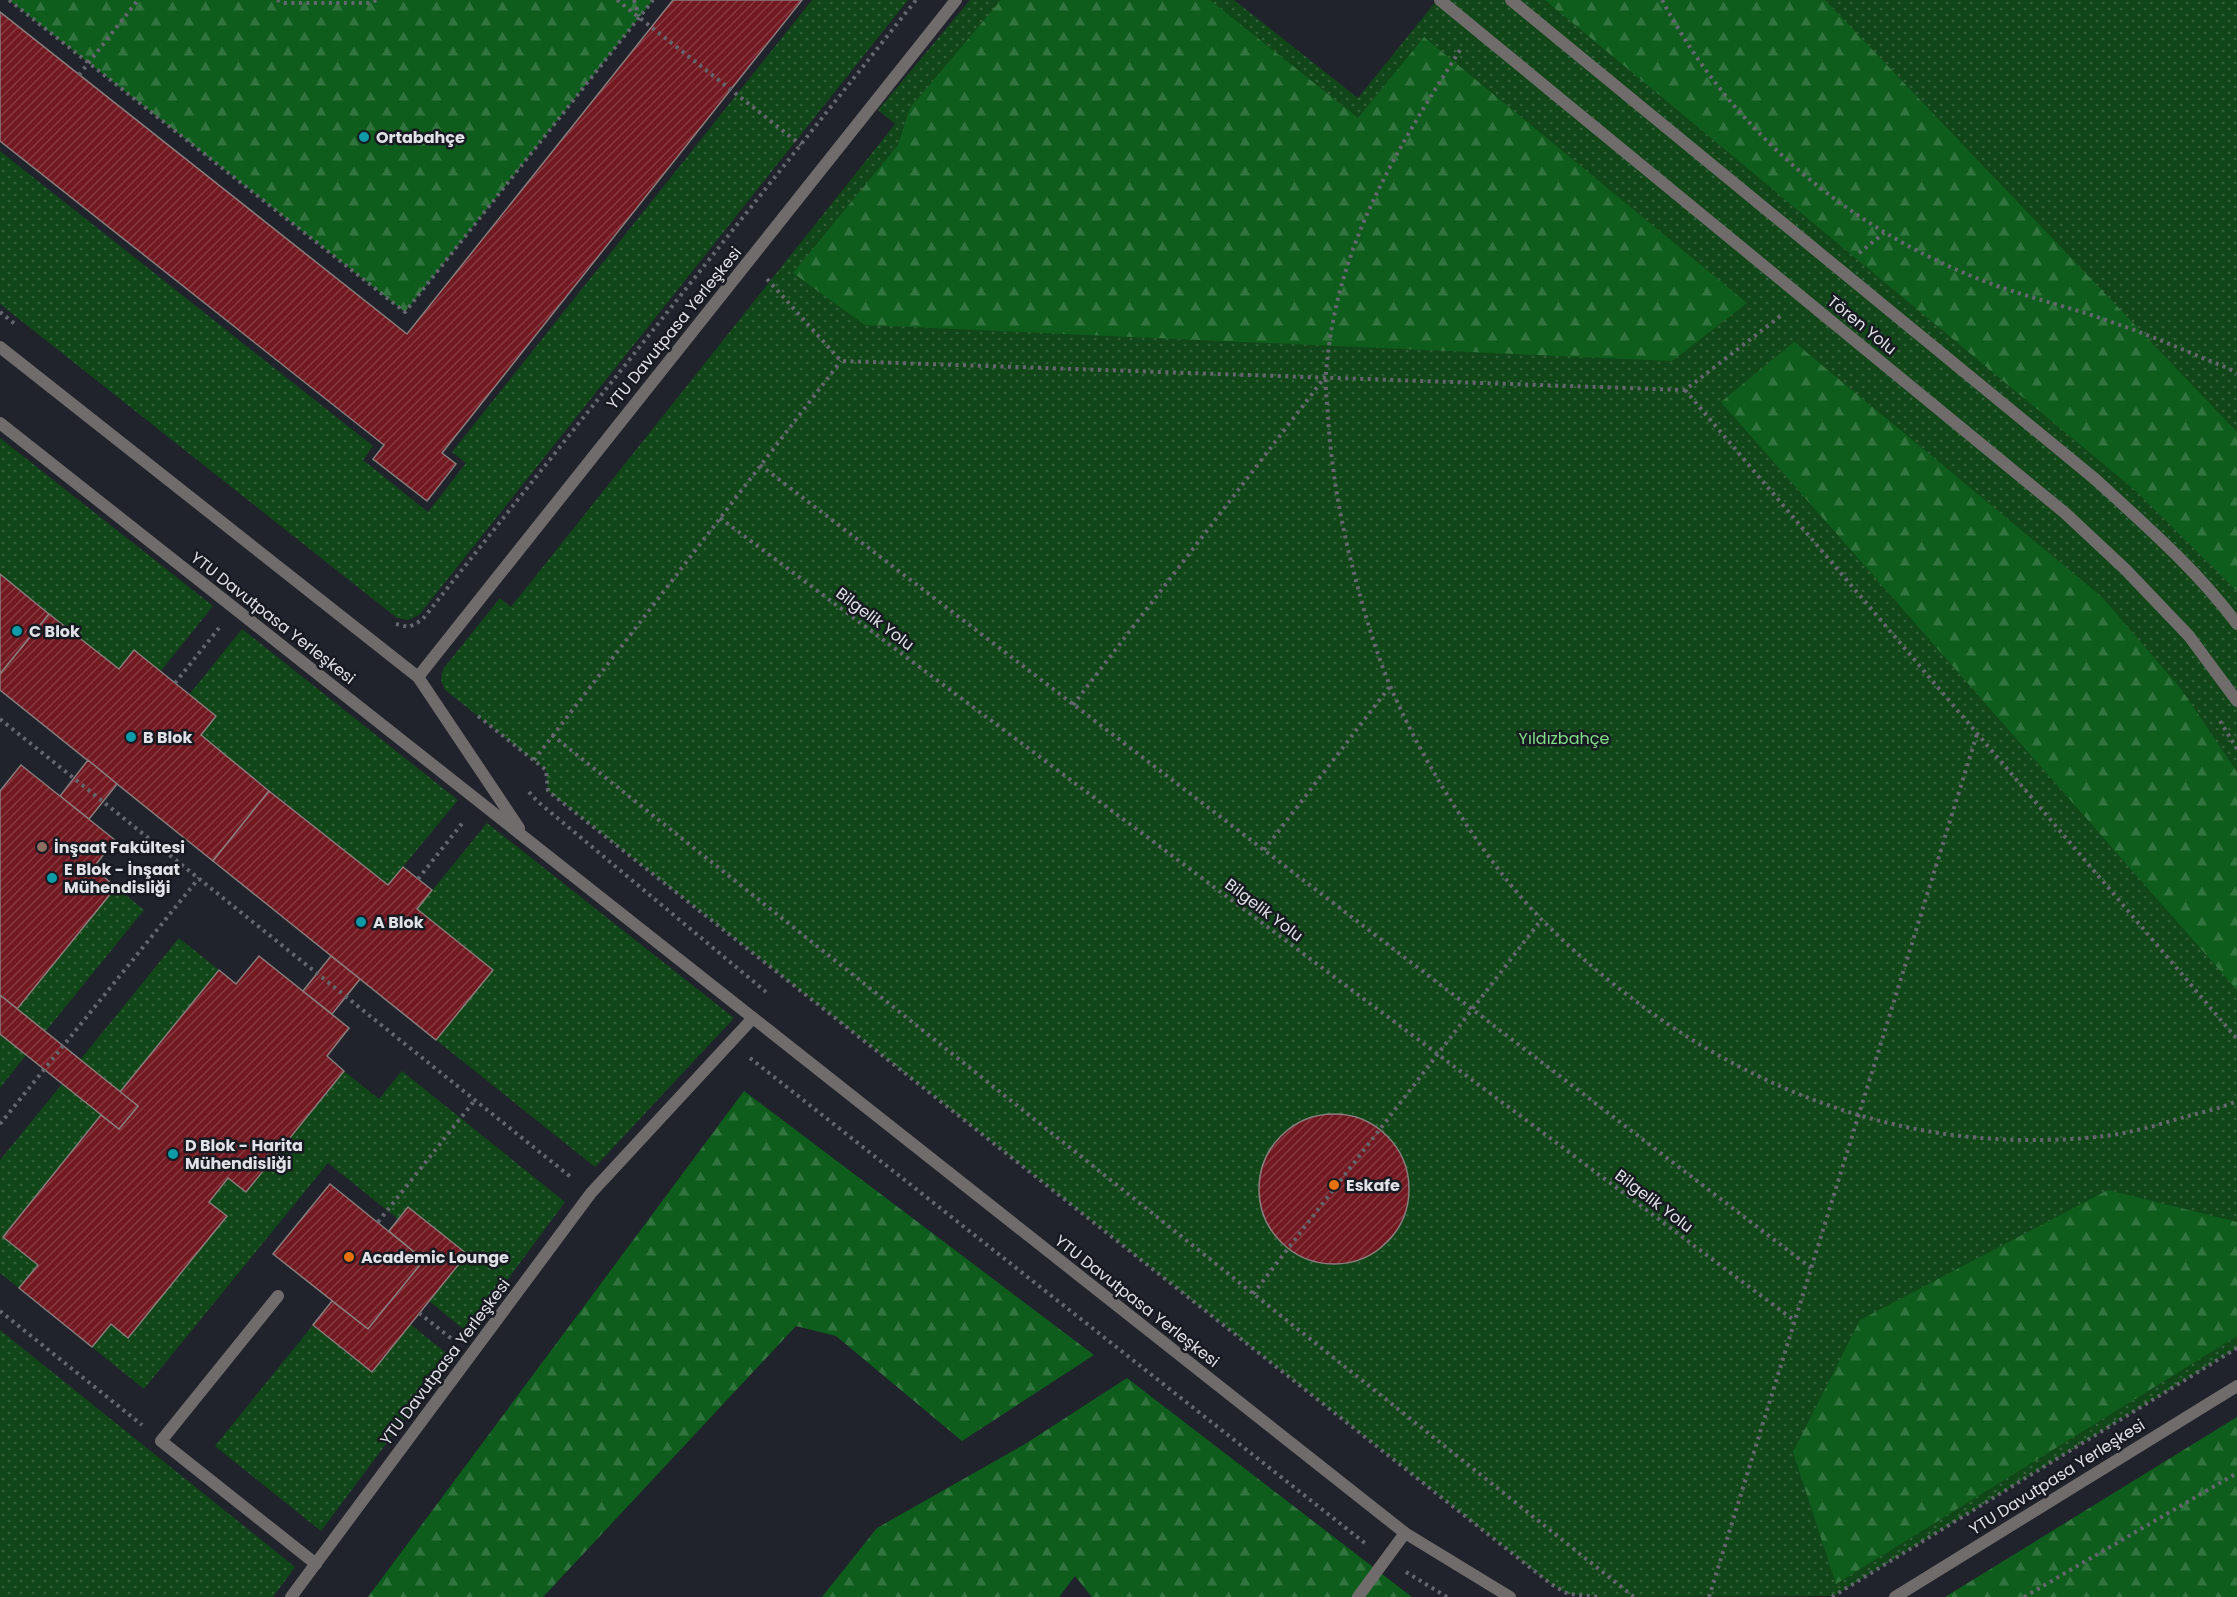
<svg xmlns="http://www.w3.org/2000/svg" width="2237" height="1597" viewBox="0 0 2237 1597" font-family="Poppins,sans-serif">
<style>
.grass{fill:url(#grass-dots)}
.forest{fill:url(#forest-firs)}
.building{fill:url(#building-hatch);stroke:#8a7d7d;stroke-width:1.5}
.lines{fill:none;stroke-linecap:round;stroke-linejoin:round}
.path{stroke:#65676e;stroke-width:4;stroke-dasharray:3 4.5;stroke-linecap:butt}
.service{stroke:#716c6c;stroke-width:12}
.pedestrian{stroke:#716c6c;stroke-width:12}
.minor{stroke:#716c6c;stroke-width:12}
.culture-dot{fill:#0f9aa8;stroke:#171a21;stroke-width:2}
.education-dot{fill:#8d6e63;stroke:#171a21;stroke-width:2}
.food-dot{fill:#e8710a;stroke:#171a21;stroke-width:2}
.labels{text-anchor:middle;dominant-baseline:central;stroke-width:5;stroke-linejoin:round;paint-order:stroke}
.poi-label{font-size:16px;font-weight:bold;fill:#e0e2e7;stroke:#171a21;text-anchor:start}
.street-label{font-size:16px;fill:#e0e2e7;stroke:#171a21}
.park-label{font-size:16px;fill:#81e087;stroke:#171a21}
</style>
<defs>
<pattern id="grass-dots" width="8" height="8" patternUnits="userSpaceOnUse" patternTransform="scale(1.5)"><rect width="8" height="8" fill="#114618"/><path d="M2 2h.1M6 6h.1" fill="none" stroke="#33603a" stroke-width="1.8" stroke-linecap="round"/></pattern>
<pattern id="forest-firs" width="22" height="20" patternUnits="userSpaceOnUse" patternTransform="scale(1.5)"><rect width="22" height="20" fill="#0e5d1c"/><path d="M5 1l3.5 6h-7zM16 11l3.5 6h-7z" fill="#31743d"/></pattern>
<pattern id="building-hatch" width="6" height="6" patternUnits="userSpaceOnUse" patternTransform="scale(1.5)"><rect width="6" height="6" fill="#721921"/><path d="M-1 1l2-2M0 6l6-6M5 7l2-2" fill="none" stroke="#863a41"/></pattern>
</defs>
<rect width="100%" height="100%" fill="#20232b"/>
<!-- grass -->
<g class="grass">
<path d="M812,0H908L419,615L408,620L397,618L0,304V151L373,446L363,460L428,512L466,463L452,452Z"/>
<path d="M970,0H1234L1358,98L1437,0H2237V1348L1834,1596L1601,1597L1568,1594L1551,1584L548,791L546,770L445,690L441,680L443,669L500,598L511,607L895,124L878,110Z"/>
<path d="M0,438L213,606L160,672L119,669L0,574Z"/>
<path d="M242,629L458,800L388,885L201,735L189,695Z"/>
<path d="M487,823L734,1018L595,1167L436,1040L493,970L417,909Z"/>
<path d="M116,887L144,910L45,1032L17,1009Z"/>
<path d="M179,938L219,970L120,1092L80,1060Z"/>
<path d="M0,1034L26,1055L0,1088Z"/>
<path d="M344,1071L379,1099L402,1071L565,1202L468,1333L429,1301L466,1254L399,1220L328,1163L144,1389L92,1347L111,1324L128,1337L226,1215L209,1202L228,1178L246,1192Z"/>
<path d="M62,1084L101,1115L3,1236L38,1265L19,1288L0,1273V1160Z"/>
<path d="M410,1324L451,1357L321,1531L215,1446L313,1325L372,1372Z"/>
<path d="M0,1330L295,1567L273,1597H0Z"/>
</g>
<!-- forest -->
<g class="forest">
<path d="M9,0H653L405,312Z"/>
<path d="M1001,0H1210L1358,118L1424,37L1747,303L1672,361L865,325L793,273L898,145L910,108Z"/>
<path d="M1545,0H1825L2237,432V591L2137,492Z"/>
<path d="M1794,342L2102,597L2181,689L2237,772V990L1721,402Z"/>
<path d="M744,1091L1094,1355L962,1441L836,1336L796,1326L543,1597H368Z"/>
<path d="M2108,1190L2237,1222V1336L1836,1584L1793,1452L1860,1320Z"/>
<path d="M1127,1378L1412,1597H1092L1075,1576L1059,1597H822L877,1528L1025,1444Z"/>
<path d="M2237,1417V1597H1945Z"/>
</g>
<!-- building -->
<g class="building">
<path d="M673,0H802L442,453L456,464L427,501L373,459L384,445L0,141V12L407,334Z"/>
<path d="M0,574L49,614L0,674Z"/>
<path d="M49,614L119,669L134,650L216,716L201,735L269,791L213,861L0,690V674Z"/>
<path d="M88,760L117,784L89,819L60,796Z"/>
<path d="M21,765L115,840L93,868L116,887L17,1009L0,995V791Z"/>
<path d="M269,791L388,885L403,867L432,890L417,909L493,970L436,1040L213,861Z"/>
<path d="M259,956L349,1028L327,1056L344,1071L246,1192L228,1178L209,1202L227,1216L128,1338L111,1324L92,1347L19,1288L38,1265L3,1237L101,1115L119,1129L138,1106L120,1092L219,970L236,984Z"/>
<path d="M331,956L360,979L332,1014L303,991Z"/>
<path d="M0,995L138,1106L119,1129L0,1034Z"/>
<circle cx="1334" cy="1189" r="75"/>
<path d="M330,1184L424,1260L368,1329L273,1254Z"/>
<path d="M408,1207L467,1254L372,1372L313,1325L332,1301L368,1329L424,1260L389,1231Z"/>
</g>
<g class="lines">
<!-- path -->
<g class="path">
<path d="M9,0L405,312L653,0"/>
<path d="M277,0L284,3H369L377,0"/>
<path d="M617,0L801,145"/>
<path d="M634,0L639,16"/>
<path d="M1662,0C1729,127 1843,224 1976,278C2018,295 2063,305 2106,320C2135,330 2163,341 2191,353C2206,360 2223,365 2237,373"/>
<path d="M1460,50C1394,154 1336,247 1326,373C1325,387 1327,402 1328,416C1331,467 1340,519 1353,569C1365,616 1379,664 1400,708C1432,777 1490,868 1544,922C1672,1049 1835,1136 2018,1140C2046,1140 2076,1140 2104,1136C2132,1133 2161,1124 2188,1116C2204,1112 2221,1108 2237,1101"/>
<path d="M79,75L138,0"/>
<path d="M1859,253L1884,233"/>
<path d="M767,279L841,361L1685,390L1783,314"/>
<path d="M0,312L15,324"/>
<path d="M1685,390L2237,1039"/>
<path d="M760,465L1811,1268"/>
<path d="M720,518L1795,1321"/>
<path d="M396,624L409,627L422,620L916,0"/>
<path d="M175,683L219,628"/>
<path d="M1073,705L1325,377"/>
<path d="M478,716L546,770L548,791L1551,1584L1568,1594L1601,1597"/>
<path d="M0,719L572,1178"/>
<path d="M2220,721L2237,749"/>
<path d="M552,735L1634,1597"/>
<path d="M534,760L841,361"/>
<path d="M529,792L537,801L766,992"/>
<path d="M1264,850L1391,685"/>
<path d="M418,879L464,821"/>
<path d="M750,1058L1366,1544"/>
<path d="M0,1124L199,878"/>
<path d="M378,1222L475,1100"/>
<path d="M1253,1294L1541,920"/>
<path d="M0,1311L142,1425"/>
<path d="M419,1313L452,1339"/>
<path d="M1406,1572L1447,1597"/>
<path d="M1709,1597L1977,734"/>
<path d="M1832,1597L2237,1348"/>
<path d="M2024,1597L2237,1473"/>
</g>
<!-- service -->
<g class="service">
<path d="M278,1296L161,1441L316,1564"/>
<path d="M1358,1597L1405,1533"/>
</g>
<!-- pedestrian -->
<g class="pedestrian">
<path d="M1440,0L2065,513L2126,570L2189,636L2237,701"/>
<path d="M1511,0L2095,479C2144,524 2197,570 2237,624"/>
</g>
<!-- minor -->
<g class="minor">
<path d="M0,347L418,677L519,828"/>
<path d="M0,423L1405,1533L1510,1597"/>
<path d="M418,677L956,0"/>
<path d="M291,1597L591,1193L753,1018"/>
<path d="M1895,1597L2237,1386"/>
</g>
</g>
<!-- markers -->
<g class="culture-dot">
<circle cx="364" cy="137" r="6"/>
<circle cx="17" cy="631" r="6"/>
<circle cx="131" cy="737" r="6"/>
<circle cx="52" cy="878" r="6"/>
<circle cx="361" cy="922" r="6"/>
<circle cx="173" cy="1154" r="6"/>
</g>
<circle class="education-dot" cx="42" cy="847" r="6"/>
<g class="food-dot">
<circle cx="1334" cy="1185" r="6"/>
<circle cx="349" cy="1257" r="6"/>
</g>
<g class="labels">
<!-- poi labels -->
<g class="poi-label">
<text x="376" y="137">Ortabahçe</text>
<text x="29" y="631">C Blok</text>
<text x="143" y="737">B Blok</text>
<text x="54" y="847">İnşaat Fakültesi</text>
<text x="64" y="869">E Blok - İnşaat<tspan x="64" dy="18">Mühendisliği</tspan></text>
<text x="373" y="922">A Blok</text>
<text x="185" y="1145">D Blok - Harita<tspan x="185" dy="18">Mühendisliği</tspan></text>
<text x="1346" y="1185">Eskafe</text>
<text x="361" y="1257">Academic Lounge</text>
</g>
<!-- street labels -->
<g class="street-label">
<text transform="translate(1862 325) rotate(39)">Tören Yolu</text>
<text transform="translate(674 328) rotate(-51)">YTU Davutpasa Yerleşkesi</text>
<text transform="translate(273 618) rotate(38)">YTU Davutpasa Yerleşkesi</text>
<text transform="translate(875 619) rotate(37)">Bilgelik Yolu</text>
<text transform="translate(1264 910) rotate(37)">Bilgelik Yolu</text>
<text transform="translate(1654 1201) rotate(37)">Bilgelik Yolu</text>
<text transform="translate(1137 1301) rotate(38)">YTU Davutpasa Yerleşkesi</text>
<text transform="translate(445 1362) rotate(-53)">YTU Davutpasa Yerleşkesi</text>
<text transform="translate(2057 1477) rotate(-32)">YTU Davutpasa Yerleşkesi</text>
</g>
<!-- park labels -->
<g class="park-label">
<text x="1564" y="738">Yıldızbahçe</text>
</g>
</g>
</svg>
